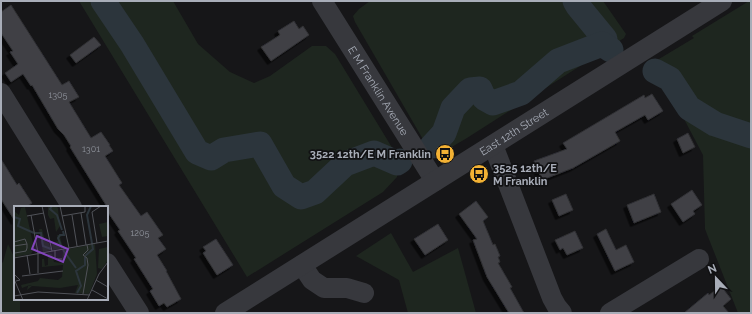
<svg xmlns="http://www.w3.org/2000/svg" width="752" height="314" viewBox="0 0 752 314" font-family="Raleway,sans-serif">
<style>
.green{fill:#1e261f}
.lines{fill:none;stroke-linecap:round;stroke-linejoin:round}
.river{stroke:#2c353c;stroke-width:25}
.building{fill:#404145;stroke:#303034;filter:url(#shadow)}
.minor{stroke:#37383d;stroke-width:20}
.labels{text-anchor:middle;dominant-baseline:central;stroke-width:3.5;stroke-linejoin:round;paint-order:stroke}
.number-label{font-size:9px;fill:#8e929b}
.street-label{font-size:11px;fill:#a8adb8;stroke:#111113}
.poi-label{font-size:11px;font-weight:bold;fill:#a8adb8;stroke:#111113;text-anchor:end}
.inset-river{fill:none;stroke:#2c353c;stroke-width:2}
.inset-road{fill:none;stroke:#505258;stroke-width:1}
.view{fill:#8446be;fill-opacity:0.15;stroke:#8446be;stroke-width:2}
.inset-edge{fill:none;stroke:#a8adb8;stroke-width:2}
</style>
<defs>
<filter id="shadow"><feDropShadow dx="-3.5" dy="3.5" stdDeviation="0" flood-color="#0009"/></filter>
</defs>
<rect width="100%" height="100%" fill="#161618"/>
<!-- green -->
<g class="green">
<path d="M79,1H173L198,44L230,72L254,83L270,76L312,46H326L335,54L399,159L397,177L383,192L247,277Z"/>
<path d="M370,1H603L626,34L624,38L467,138L438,155L434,153L428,148L355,22L353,16L359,9Z"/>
<path d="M749,1H751V313H738L705,229L703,155L654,62L694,38L692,36Z"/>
<path d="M391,233L413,272L458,248L476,313H408L399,280L356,256Z"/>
<path d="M8,244L15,259V299H20V313H1V264L3,262Z"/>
</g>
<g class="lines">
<!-- river -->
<g class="river">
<path d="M103,1L132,44L197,152L211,158L224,150L260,144L284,186L301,197L315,192L345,164L374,153L397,163L400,161"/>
<path d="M575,1L578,6L605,39L602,44"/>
<path d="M655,71L670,79L689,108L715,124L751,136"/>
<path d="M432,146L444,133L453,108L470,90L480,89L484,98L493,103L521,93L558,61L602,44L611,50"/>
</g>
</g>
<!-- building -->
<g class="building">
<path d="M11,5L62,85L69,81L79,97L69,102L91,138L101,132L110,145H109L113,151L105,156L122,183L119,185L141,216L147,212L163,235L158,238L166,249L157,255L167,271H166L181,299L167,307L164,303L159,306L150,291L153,289L134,259L136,258L118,231L120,230L107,211V207L104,206L106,205L70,147L71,146L64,135L58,129L32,85L31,86L23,74L11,82L5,73L18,64L10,52L13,51L1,33V12Z"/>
<path d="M294,21L299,29L303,26L309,35L271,61L261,47L280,35L278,31Z"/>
<path d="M94,37L101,45L76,63L70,55Z"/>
<path d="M652,94L663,111L648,120L645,115L615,132L620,141L573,168L542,180L534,161L567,149L563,143L644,95L645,98Z"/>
<path d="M688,133L695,147L683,153L677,139Z"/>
<path d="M1,159L17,185L19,183L32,203L26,207H15V221L1,199Z"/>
<path d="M692,190L702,205L693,211L695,214L683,222L671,204Z"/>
<path d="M566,194L573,210L559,216L552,200Z"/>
<path d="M654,194L661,212L634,223L627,205Z"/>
<path d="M476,201L488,217L483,221L493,245L495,244L500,256L498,257L500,262L498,263L512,287L510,288L524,313H509L487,277L473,240L477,239L459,214Z"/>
<path d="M438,224L448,240L425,255L414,239Z"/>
<path d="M606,229L616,250L626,245L634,262L615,271L597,234Z"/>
<path d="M575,231L583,248L567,255L563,248L560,250L555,240Z"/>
<path d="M216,239L233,265L217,275L203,253L206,251L203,247Z"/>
<path d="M721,286L731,299L723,306L729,313H684L708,293L709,295Z"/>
</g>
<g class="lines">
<!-- minor -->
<g class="minor">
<path id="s1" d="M322,1L435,181"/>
<path d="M1,93L72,207"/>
<path d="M493,145L552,298L557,307L562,313"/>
<path d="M107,263L139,313"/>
<path d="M302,265L312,280L324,288H347L364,293"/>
<path id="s2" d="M225,313L722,1"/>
<path d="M610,313L699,259"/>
</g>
</g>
<!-- icons -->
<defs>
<g id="bus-disc" transform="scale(1)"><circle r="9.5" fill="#f2b134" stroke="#111113"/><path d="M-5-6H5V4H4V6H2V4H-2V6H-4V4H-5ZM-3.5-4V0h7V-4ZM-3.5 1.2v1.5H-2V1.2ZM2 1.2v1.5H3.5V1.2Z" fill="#111"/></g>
</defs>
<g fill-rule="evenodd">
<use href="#bus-disc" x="445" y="154"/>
<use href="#bus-disc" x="479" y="174"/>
</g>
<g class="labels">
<!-- number labels -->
<g class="number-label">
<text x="58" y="95">1305</text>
<text x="91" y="149">1301</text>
<text x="140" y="233">1205</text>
</g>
<!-- street labels -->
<g class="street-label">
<text stroke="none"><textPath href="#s1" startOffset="106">E M Franklin Avenue</textPath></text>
<text stroke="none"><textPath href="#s2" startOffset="341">East 12th Street</textPath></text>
</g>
<!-- poi labels -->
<g class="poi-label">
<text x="431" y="154">3522 12th/E M Franklin</text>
<text x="493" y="168" text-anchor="start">3525 12th/E<tspan x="493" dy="13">M Franklin</tspan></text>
</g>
</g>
<!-- overview -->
<g transform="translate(14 206)">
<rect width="94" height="94" fill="#161618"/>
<path d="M34,0H43L44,3L46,20L42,26L40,12L36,13L34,9ZM11,1L20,42L17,48L0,51V5L5,9L7,2ZM94,16V30L88,31L85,18ZM25,23H28L31,35L35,37L37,44L29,46ZM43,29H50L46,31L49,42L39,44L38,37L44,35ZM81,38L83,68L75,88L61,87L64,79L46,82L18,80L13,84L14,80L18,79H16L8,82L7,79L24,75L26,72L44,74L48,71L49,59L28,61V53H30L31,60L34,59V47L38,48L40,56L48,57L49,44ZM94,41V54L88,63L84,62L85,43Z" fill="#1e261f"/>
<path class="inset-river" d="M38,0L36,3L43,9L48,24M0,11L6,13L4,20L20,27M21,27H27L29,40L37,43M48,42L44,32L46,29H50L49,25M49,44L62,62M71,50L79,43L73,9L77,0M63,87L67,80L62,65L71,59V51"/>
<path class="inset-road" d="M28,0L38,45M46,0L55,42M67,7L72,39M17,9L24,47M58,9L63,40M13,10L30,7M48,10L71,6V0M0,36L11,33L13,38M83,37L78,6L87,0M0,40L13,38V42L12,45L1,47M41,44V53H48M13,49L16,68M0,52L94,35M24,67V47M0,68L6,74L2,75M8,70L49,65M0,73L9,94M82,74L94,81M78,84L94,93M69,88L74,59L73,52L69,49L74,44L73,39M0,90L24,86L76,89M73,94L85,68L94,56"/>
<path class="view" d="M23,30L54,43L49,56L18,43Z"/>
<rect width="94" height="94" class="inset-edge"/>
</g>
<!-- border -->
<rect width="752" height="314" fill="none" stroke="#a8adb8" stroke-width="4"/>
<!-- north arrow -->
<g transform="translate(716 278) rotate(338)" stroke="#111113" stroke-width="3" paint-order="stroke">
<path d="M0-3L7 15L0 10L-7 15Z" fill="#a8adb8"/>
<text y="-6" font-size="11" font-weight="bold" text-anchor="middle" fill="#a8adb8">N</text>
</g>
</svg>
